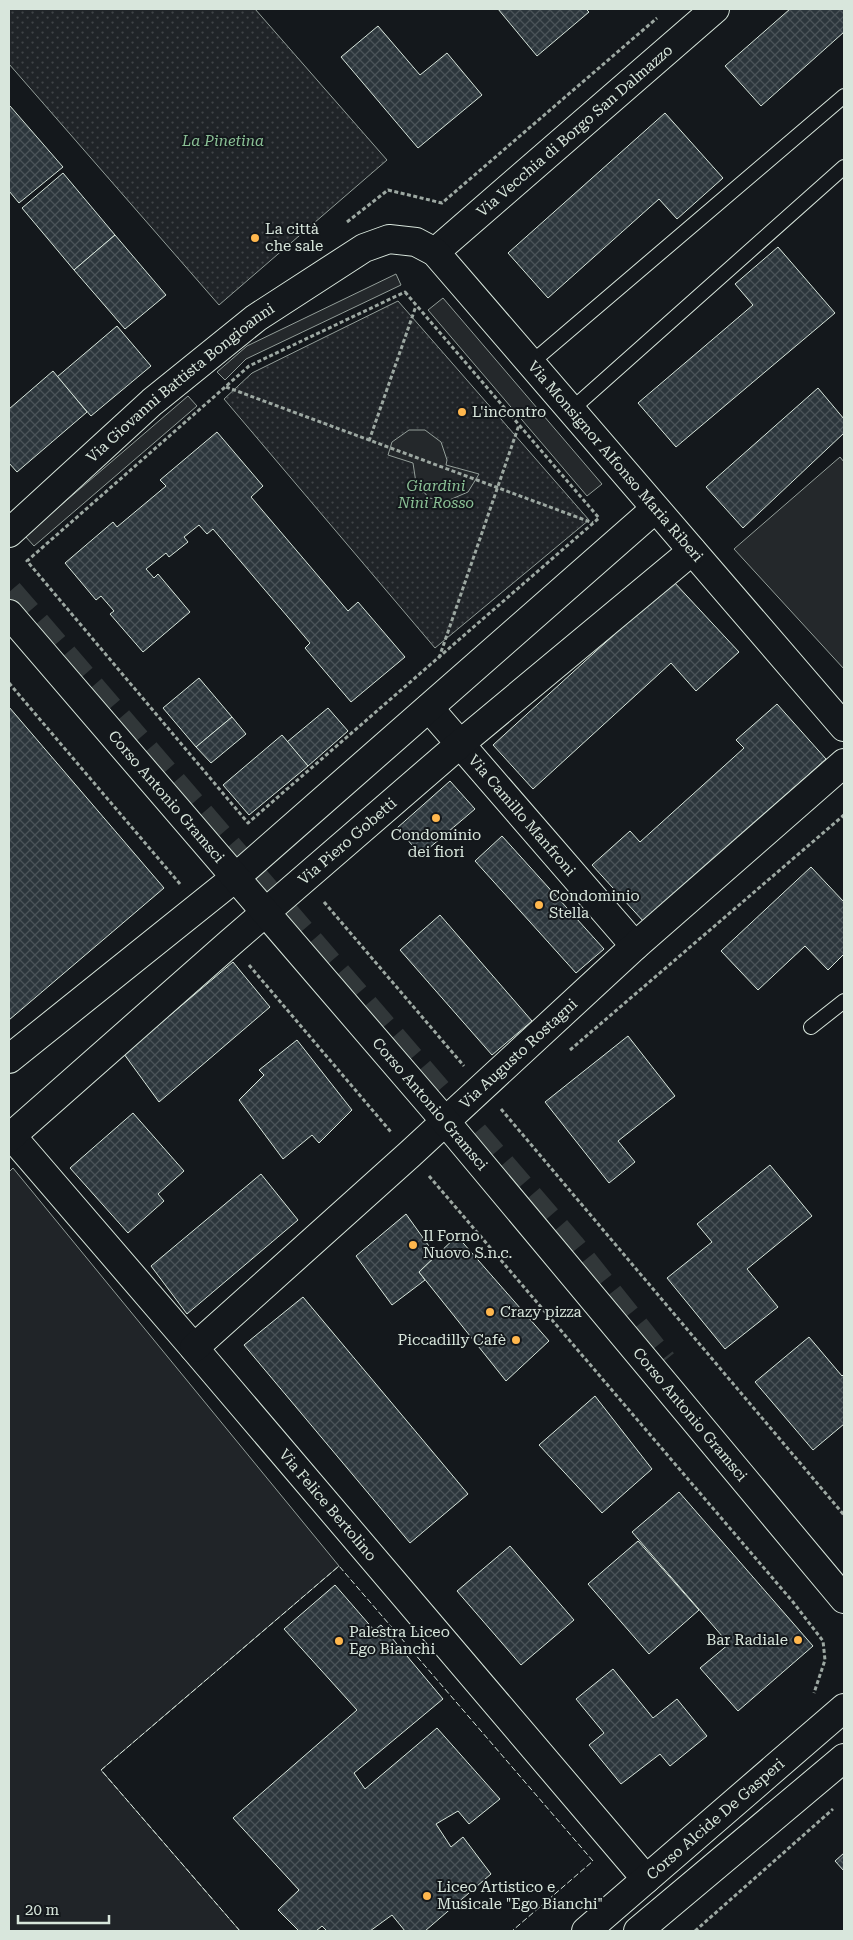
<svg xmlns="http://www.w3.org/2000/svg" width="853" height="1940" viewBox="0 0 853 1940" font-family="'Roboto Serif',serif">
<style>
.park{fill:url(#park-dots);stroke:#939e99}
.pitch{fill:#202428;stroke:#939e99}
.parking{fill:#24282b;stroke:#939e99}
.building{fill:url(#building-cross-hatch);stroke:#d8e6dc}
.lines{fill:none;stroke-linecap:round;stroke-linejoin:round}
.trunk-tunnel{stroke:#313739;stroke-width:28;stroke-dasharray:28 14;stroke-linecap:butt}
.service-casing{stroke:#d8e6dc;stroke-width:16}
.minor-casing{stroke:#d8e6dc;stroke-width:30}
.secondary-casing{stroke:#d8e6dc;stroke-width:30}
.path{stroke:#9da8a2;stroke-width:3;stroke-dasharray:4 2.5;stroke-linecap:butt}
.service{stroke:#14181c;stroke-width:14}
.minor{stroke:#14181c;stroke-width:28}
.secondary{stroke:#14181c;stroke-width:28}
.fence{stroke:#d8e6dc;stroke-width:1;stroke-dasharray:6 2.5;stroke-linecap:butt}
.poi-dot{fill:#ffb74d;stroke:#14181c;stroke-width:2}
.labels{text-anchor:middle;dominant-baseline:central;stroke-width:4;stroke-linejoin:round;paint-order:stroke}
.street-label{font-size:15px;fill:#d8e6dc;stroke:#14181c}
.park-label{font-size:15px;font-style:italic;fill:#8ac095;stroke:#14181c}
.poi-label{font-size:15px;fill:#d8e6dc;stroke:#14181c;text-anchor:start}
</style>
<defs>
<pattern id="park-dots" width="8" height="8" patternUnits="userSpaceOnUse" patternTransform="scale(1.25)"><rect width="8" height="8" fill="#202428"/><path d="M2 2h.1M6 6h.1" fill="none" stroke="#404447" stroke-width="1.8" stroke-linecap="round"/></pattern>
<pattern id="building-cross-hatch" width="8" height="8" patternUnits="userSpaceOnUse" patternTransform="scale(1.25)"><rect width="8" height="8" fill="#2c363c"/><path d="M0 0l8 8M0 8l8-8" fill="none" stroke="#4a5358"/></pattern>
</defs>
<rect width="100%" height="100%" fill="#14181c"/>
<!-- park -->
<g class="park">
<path d="M9,9H255L387,160L219,305L9,64Z"/>
<path d="M398,301L589,520L435,648L224,399L252,373Z"/>
</g>
<!-- pitch -->
<path class="pitch" d="M13,1168L339,1566L101,1770L240,1931H9V1172Z"/>
<!-- parking -->
<g class="parking">
<path d="M396,274L401,285L246,359L225,380L217,372L247,346Z"/>
<path d="M443,298L602,484L587,496L428,310Z"/>
<path d="M188,396L197,406L34,546L25,536Z"/>
<path d="M409,430H425L441,442L447,460L446,465L479,474L468,492L447,501L429,498L416,483L413,463L388,455L392,442Z"/>
<path d="M840,457L844,462V669L734,549Z"/>
</g>
<!-- building -->
<g class="building">
<path d="M498,9H586L589,12L537,56Z"/>
<path d="M790,9H844V32L761,106L725,66Z"/>
<path d="M378,26L420,75L447,53L482,95L418,148L341,57Z"/>
<path d="M10,106L63,167L19,203L9,191V107Z"/>
<path d="M665,113L723,178L677,219L659,199L548,298L508,253Z"/>
<path d="M63,173L115,235L74,270L22,208Z"/>
<path d="M115,235L166,295L125,329L74,270Z"/>
<path d="M778,247L835,313L676,447L638,403L753,305L735,284Z"/>
<path d="M117,326L151,366L91,416L57,377Z"/>
<path d="M53,371L87,412L17,472L9,463V409Z"/>
<path d="M818,388L844,419V433L743,528L706,487Z"/>
<path d="M217,432L263,486L251,497L348,611L358,602L405,657L351,702L305,648L310,643L213,529L207,534L199,525L184,537L188,542L169,557L166,553L146,569L154,578L158,574L190,612L143,652L110,614L114,611L101,596L96,600L65,563L113,522L117,527L166,486L160,480Z"/>
<path d="M673,581L739,652L696,691L671,663L533,789L493,745Z"/>
<path d="M199,678L232,717L196,747L163,708Z"/>
<path d="M777,704L826,759L644,922L592,865L630,831L640,842L744,748L736,740Z"/>
<path d="M9,707L164,888L9,1020Z"/>
<path d="M328,708L348,731L308,766L287,742Z"/>
<path d="M232,717L246,734L211,763L196,747Z"/>
<path d="M282,735L308,766L249,815L223,785Z"/>
<path d="M450,781L475,809L421,855L397,828Z"/>
<path d="M502,836L604,949L576,973L475,861Z"/>
<path d="M811,867L844,902V954L828,970L805,946L758,990L721,951Z"/>
<path d="M440,915L532,1021L492,1055L400,950Z"/>
<path d="M233,962L270,1007L159,1102L124,1054Z"/>
<path d="M628,1036L675,1096L618,1141L635,1162L609,1183L545,1102Z"/>
<path d="M297,1040L352,1110L319,1143L312,1135L283,1159L239,1100L264,1075L259,1070Z"/>
<path d="M133,1113L184,1171L158,1194L164,1201L128,1233L70,1168Z"/>
<path d="M770,1165L812,1216L747,1269L778,1307L725,1349L667,1278L712,1242L697,1224Z"/>
<path d="M261,1174L298,1220L187,1314L151,1266Z"/>
<path d="M406,1214L436,1256L419,1272L425,1280L392,1305L356,1256Z"/>
<path d="M457,1236L549,1341L506,1381L419,1272Z"/>
<path d="M303,1297L468,1494L410,1543L244,1345Z"/>
<path d="M809,1337L842,1376L844,1374V1424L813,1450L755,1382Z"/>
<path d="M595,1396L652,1469L602,1513L539,1445Z"/>
<path d="M679,1492L813,1646L738,1711L700,1668L729,1644L632,1532Z"/>
<path d="M638,1541L699,1610L649,1654L588,1584Z"/>
<path d="M510,1546L574,1620L521,1665L457,1591Z"/>
<path d="M335,1585L374,1630L381,1625L443,1699L354,1773L365,1789L437,1728L500,1799L469,1824L458,1811L436,1824L451,1847L463,1837L491,1874L425,1931H405L392,1915L370,1931H327L322,1926L316,1931H299L278,1910L299,1890L233,1818L357,1710L284,1629Z"/>
<path d="M613,1669L653,1718L677,1699L707,1736L670,1766L660,1754L621,1784L589,1745L604,1733L576,1699Z"/>
<path d="M844,1853V1871L835,1861Z"/>
</g>
<g class="lines">
<!-- trunk-tunnel -->
<path class="trunk-tunnel" d="M9,592L571,1246L663,1362"/>
<!-- service casing -->
<g class="service-casing">
<g id="service">
<path d="M531,363L844,96"/>
<path d="M571,410L844,167"/>
<path d="M811,1027L844,1001"/>
</g>
</g>
<!-- minor casing -->
<g class="minor-casing">
<g id="minor">
<path id="s1" d="M435,252L715,9"/>
<path id="s2" d="M9,533L152,402L256,318L364,248L389,239L416,242L435,252L844,727"/>
<path id="s3" d="M429,708L635,946"/>
<path d="M9,1059L236,877L655,509"/>
<path id="s4" d="M9,1133L194,1348L646,1879"/>
<path id="s5" d="M9,1138L230,943L460,744L692,551"/>
<path id="s6" d="M194,1348L410,1154L635,946L844,763"/>
</g>
</g>
<!-- secondary casing -->
<g class="secondary-casing">
<g id="secondary">
<path id="s7" d="M9,614L445,1121L844,1599"/>
<path id="s8" d="M586,1931L844,1708"/>
<path d="M638,1931L844,1758"/>
</g>
</g>
<!-- path -->
<g class="path">
<path d="M347,222L388,190L442,203L657,18"/>
<path d="M405,292L599,518L248,823L27,561L249,366Z"/>
<path d="M226,387L593,523"/>
<path d="M369,441L416,306"/>
<path d="M439,658L519,425"/>
<path d="M9,683L180,884"/>
<path d="M324,902L464,1066"/>
<path d="M249,965L391,1132"/>
<path d="M570,1050L844,815"/>
<path d="M501,1109L844,1515"/>
<path d="M429,1176L793,1602L823,1641L825,1660L814,1693"/>
<path d="M695,1931L833,1809"/>
</g>
<!-- service -->
<use href="#service" class="service"/>
<!-- minor -->
<use href="#minor" class="minor"/>
<!-- secondary -->
<use href="#secondary" class="secondary"/>
<!-- fence -->
<path class="fence" d="M240,1931L101,1770L339,1566L593,1861L512,1931"/>
</g>
<!-- markers -->
<g class="poi-dot">
<circle cx="255" cy="238" r="5"/>
<circle cx="462" cy="412" r="5"/>
<circle cx="436" cy="818" r="5"/>
<circle cx="539" cy="905" r="5"/>
<circle cx="413" cy="1245" r="5"/>
<circle cx="490" cy="1312" r="5"/>
<circle cx="516" cy="1340" r="5"/>
<circle cx="798" cy="1640" r="5"/>
<circle cx="339" cy="1641" r="5"/>
<circle cx="427" cy="1896" r="5"/>
</g>
<g class="labels">
<!-- street labels -->
<g class="street-label">
<text stroke="none"><textPath href="#s1" startOffset="185">Via Vecchia di Borgo San Dalmazzo</textPath></text>
<text stroke="none"><textPath href="#s2" startOffset="228">Via Giovanni Battista Bongioanni</textPath></text>
<text stroke="none"><textPath href="#s2" startOffset="808">Via Monsignor Alfonso Maria Riberi</textPath></text>
<text stroke="none"><textPath href="#s7" startOffset="241">Corso Antonio Gramsci</textPath></text>
<text stroke="none"><textPath href="#s3" startOffset="142">Via Camillo Manfroni</textPath></text>
<text stroke="none"><textPath href="#s5" startOffset="450">Via Piero Gobetti</textPath></text>
<text stroke="none"><textPath href="#s6" startOffset="438">Via Augusto Rostagni</textPath></text>
<text stroke="none"><textPath href="#s7" startOffset="646">Corso Antonio Gramsci</textPath></text>
<text stroke="none"><textPath href="#s7" startOffset="1051">Corso Antonio Gramsci</textPath></text>
<text stroke="none"><textPath href="#s4" startOffset="490">Via Felice Bertolino</textPath></text>
<text stroke="none"><textPath href="#s8" startOffset="171">Corso Alcide De Gasperi</textPath></text>
</g>
<!-- park labels -->
<g class="park-label">
<text x="223" y="141">La Pinetina</text>
<text x="436" y="486">Giardini<tspan x="436" dy="17">Nini Rosso</tspan></text>
</g>
<!-- poi labels -->
<g class="poi-label">
<text x="265" y="229">La città<tspan x="265" dy="17">che sale</tspan></text>
<text x="472" y="412">L'incontro</text>
<text x="436" y="835" text-anchor="middle">Condominio<tspan x="436" dy="17">dei fiori</tspan></text>
<text x="549" y="896">Condominio<tspan x="549" dy="17">Stella</tspan></text>
<text x="423" y="1236">Il Forno<tspan x="423" dy="17">Nuovo S.n.c.</tspan></text>
<text x="500" y="1312">Crazy pizza</text>
<text x="506" y="1340" text-anchor="end">Piccadilly Cafè</text>
<text x="349" y="1632">Palestra Liceo<tspan x="349" dy="17">Ego Bianchi</tspan></text>
<text x="788" y="1640" text-anchor="end">Bar Radiale</text>
<text x="437" y="1887">Liceo Artistico e<tspan x="437" dy="17">Musicale "Ego Bianchi"</tspan></text>
</g>
</g>
<!-- border -->
<rect width="853" height="1940" fill="none" stroke="#d8e6dc" stroke-width="20"/>
<!-- scale -->
<path d="M18 1915v8h91v-8" fill="none" stroke="#d8e6dc" stroke-width="2.5"/>
<text x="25" y="1915" font-size="15" fill="#d8e6dc" stroke="#14181c" stroke-width="4" paint-order="stroke">20 m</text>
</svg>
